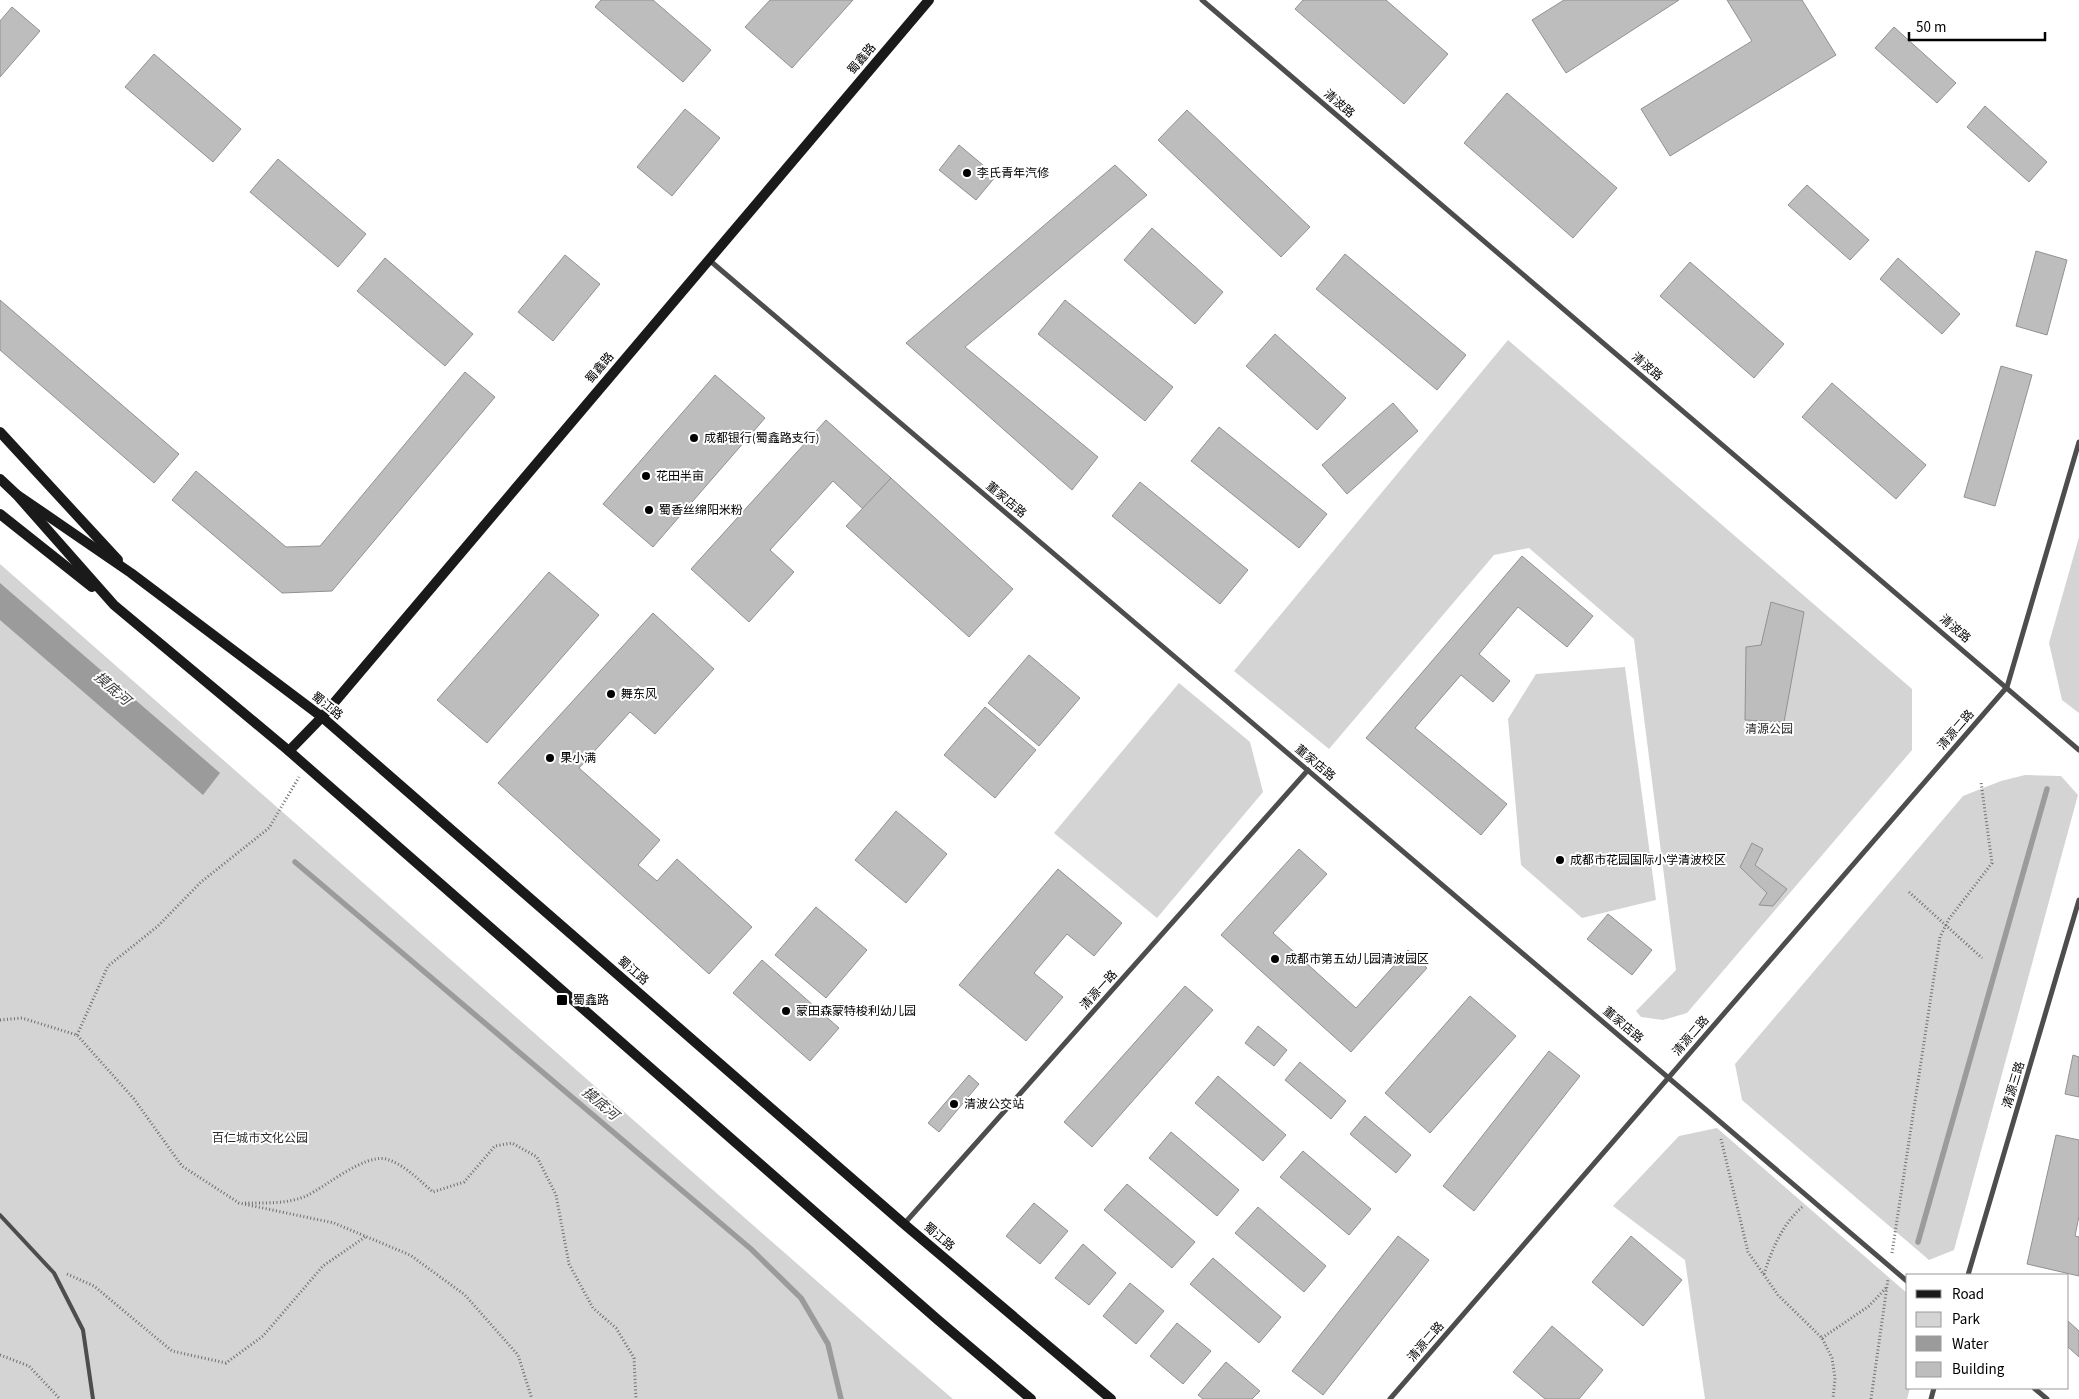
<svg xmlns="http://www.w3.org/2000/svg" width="2079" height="1399" viewBox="0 0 2079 1399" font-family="'Source Sans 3','Noto Sans SC',sans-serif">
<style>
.green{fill:#d4d4d4}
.water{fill:#9b9b9b}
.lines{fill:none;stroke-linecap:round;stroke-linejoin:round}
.stream{stroke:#9b9b9b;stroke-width:5.5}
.building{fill:#bdbdbd;stroke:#919191}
.path{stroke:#6f6f6f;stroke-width:3;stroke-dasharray:1 2.5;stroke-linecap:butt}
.lane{stroke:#4d4d4d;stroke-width:4}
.street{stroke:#4d4d4d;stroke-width:5}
.secondary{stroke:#1a1a1a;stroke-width:10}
.poi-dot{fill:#000;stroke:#fff;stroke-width:2}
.labels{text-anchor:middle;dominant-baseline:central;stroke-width:4;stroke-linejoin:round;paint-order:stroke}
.street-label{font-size:12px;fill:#000;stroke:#fff}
.poi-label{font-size:12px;fill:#000;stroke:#fff;text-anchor:start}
.park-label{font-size:12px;fill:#2b2b2b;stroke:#fff}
.water-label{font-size:14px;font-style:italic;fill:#3c3c3c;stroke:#fff}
</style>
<rect width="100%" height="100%" fill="#fff"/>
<!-- green -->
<g class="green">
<path d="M1508,340L1912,689V750L1687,1013L1663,1020L1641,1017L1636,1011L1676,970L1634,639L1529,548L1494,555L1329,749L1234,671Z"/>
<path d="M2079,537V713L2062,700L2049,643Z"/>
<path d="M0,564L884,1340L953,1399H0Z"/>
<path d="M1625,667L1656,900L1582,918L1521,865L1508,719L1536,674Z"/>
<path d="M1179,683L1250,742L1263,792L1157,918L1054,833Z"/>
<path d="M2025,775L2061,776L2078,795L1954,1250L1929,1260L1742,1100L1735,1064L1963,796L2001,781Z"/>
<path d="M1717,1128L1908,1294V1388H1910L1907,1399H1705L1685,1260L1613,1206L1679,1136Z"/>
</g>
<!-- water -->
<path class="water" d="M0,583L220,773L203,795L0,620Z"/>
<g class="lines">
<!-- stream -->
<g class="stream">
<path d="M295,862L751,1249L801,1298L828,1344L841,1399"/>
<path d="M1918,1242L2047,789"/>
</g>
</g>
<!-- building -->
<g class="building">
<path d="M601,0H653L711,50L683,82L595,7Z"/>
<path d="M770,0H853L792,68L745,27Z"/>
<path d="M1303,0H1386L1448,54L1404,104L1295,9Z"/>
<path d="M1564,0H1679L1566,73L1532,20Z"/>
<path d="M1727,0H1802L1836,55L1670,156L1641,109L1752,41Z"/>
<path d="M12,7L40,31L0,77V21Z"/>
<path d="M1894,27L1956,83L1937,103L1875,48Z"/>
<path d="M154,54L241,129L213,162L125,87Z"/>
<path d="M1507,93L1617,188L1573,238L1464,143Z"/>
<path d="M1985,106L2047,162L2029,182L1967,127Z"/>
<path d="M685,109L720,138L672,196L637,167Z"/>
<path d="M1187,110L1310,227L1281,257L1158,140Z"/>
<path d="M959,145L996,176L976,200L939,170Z"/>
<path d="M278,159L366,234L338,267L250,192Z"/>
<path d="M1115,165L1147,195L965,347L1098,457L1072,490L906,343Z"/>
<path d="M1807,185L1869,240L1850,260L1788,205Z"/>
<path d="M1152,228L1223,292L1195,324L1124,260Z"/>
<path d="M2036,251L2067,260L2047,335L2016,326Z"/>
<path d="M1345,254L1466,355L1437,390L1316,289Z"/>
<path d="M565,255L600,284L553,341L518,312Z"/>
<path d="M385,258L473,334L445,366L357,291Z"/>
<path d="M1898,258L1960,314L1942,334L1880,279Z"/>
<path d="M1690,262L1784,344L1754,378L1660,296Z"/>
<path d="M0,300L179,454L154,483L0,350Z"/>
<path d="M1065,300L1173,387L1145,421L1038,334Z"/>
<path d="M1275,334L1346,398L1317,430L1246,366Z"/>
<path d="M2001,366L2032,375L1995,506L1964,497Z"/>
<path d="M465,372L495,397L332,591L282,593L172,500L196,471L286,547L320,546Z"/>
<path d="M715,375L765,418L653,547L603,504Z"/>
<path d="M1832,383L1926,465L1896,499L1802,417Z"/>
<path d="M1393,403L1418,431L1347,494L1322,465Z"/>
<path d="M826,420L891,478L863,509L833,481L770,550L794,572L749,622L691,569Z"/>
<path d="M1219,427L1327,514L1299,548L1191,461Z"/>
<path d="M891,478L1013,589L969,637L846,526Z"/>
<path d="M1140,482L1248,570L1220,604L1112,516Z"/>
<path d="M1522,556L1593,616L1567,647L1518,607L1479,654L1510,681L1493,702L1461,675L1415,728L1507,804L1481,835L1366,738Z"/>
<path d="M549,572L599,615L487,743L437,700Z"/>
<path d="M1771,602L1804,612L1784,722L1745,720L1746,647L1761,645Z"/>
<path d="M653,613L714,669L655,734L630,712L579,768L660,840L638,865L657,881L677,859L752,927L709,974L498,783Z"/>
<path d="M1029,655L1080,698L1039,746L988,703Z"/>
<path d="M985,707L1036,750L995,798L944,755Z"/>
<path d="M896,811L947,854L906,903L855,860Z"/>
<path d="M1752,843L1763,849L1755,865L1787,889L1773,906L1759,905L1767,893L1740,867Z"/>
<path d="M1299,849L1327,874L1273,933L1356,1008L1408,950L1427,968L1351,1052L1221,935Z"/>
<path d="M1058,869L1122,923L1094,956L1067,934L1034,973L1063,997L1026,1041L959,985Z"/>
<path d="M816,907L867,950L826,998L775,955Z"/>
<path d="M1608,914L1652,950L1632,975L1587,939Z"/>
<path d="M762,960L839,1028L810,1061L733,993Z"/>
<path d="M1185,986L1213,1010L1092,1147L1064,1122Z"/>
<path d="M1470,996L1516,1036L1430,1133L1385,1093Z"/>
<path d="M1258,1026L1287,1050L1274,1066L1245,1043Z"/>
<path d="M1549,1051L1580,1076L1474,1211L1443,1186Z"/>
<path d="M2073,1055L2079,1057V1097L2065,1094Z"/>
<path d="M1300,1062L1346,1101L1331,1119L1285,1080Z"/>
<path d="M969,1075L979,1084L939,1132L928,1123Z"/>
<path d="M1218,1076L1286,1135L1263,1161L1195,1103Z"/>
<path d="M1365,1116L1411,1155L1396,1173L1350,1134Z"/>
<path d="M1171,1132L1239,1190L1217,1216L1149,1158Z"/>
<path d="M2056,1135L2079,1140V1216L2075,1236L2079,1237V1276L2027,1264Z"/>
<path d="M1303,1151L1371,1209L1349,1235L1280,1177Z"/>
<path d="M1127,1184L1195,1242L1172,1268L1104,1210Z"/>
<path d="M1034,1203L1068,1231L1040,1264L1006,1236Z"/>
<path d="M1258,1207L1326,1266L1304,1292L1235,1233Z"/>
<path d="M1398,1236L1429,1260L1323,1395L1292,1371Z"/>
<path d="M1631,1236L1682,1280L1643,1326L1592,1282Z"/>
<path d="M1083,1244L1116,1273L1089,1305L1055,1278Z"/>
<path d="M1213,1258L1281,1317L1259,1343L1190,1284Z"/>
<path d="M1130,1283L1164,1311L1136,1344L1103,1316Z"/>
<path d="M2068,1321L2079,1331V1357L2068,1347Z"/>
<path d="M1177,1323L1211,1351L1183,1384L1150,1356Z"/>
<path d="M1552,1326L1603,1370L1579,1399H1545L1513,1372Z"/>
<path d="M1226,1362L1260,1391L1252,1399H1203L1198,1395Z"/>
</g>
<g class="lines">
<!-- path -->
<g class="path">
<path d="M1909,892L1982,958"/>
<path d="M0,1020L22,1018L77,1035L134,1099L182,1166L239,1203L334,1223L410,1255L465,1295L518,1355L532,1399"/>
<path d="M77,1035L108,966L158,926L201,882L269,828L299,777"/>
<path d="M1721,1139L1748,1252L1778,1295L1822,1338L1832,1358L1835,1378L1833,1399"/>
<path d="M245,1203C264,1203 288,1204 306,1196C327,1186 364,1154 386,1159C404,1164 420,1181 433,1192L464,1182L495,1146L512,1143L537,1157L556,1195L569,1264L593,1308L616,1328L634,1358L636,1399"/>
<path d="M1892,1253L1940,937L1949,919L1992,863L1981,782"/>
<path d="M67,1274L94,1286L172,1351L226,1363L263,1336L323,1266L365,1237"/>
<path d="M1764,1274C1772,1249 1782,1225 1802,1207"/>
<path d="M1822,1338L1869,1306L1886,1288"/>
<path d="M0,1355L29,1366L60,1399"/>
<path d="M1871,1399L1888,1279"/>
</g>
<!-- lane -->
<path class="lane" d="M0,1215L54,1273L83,1330L93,1399"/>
<!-- street -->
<g class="street">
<path d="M1202,0L2079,750"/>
<path d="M708,259L1908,1282"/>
<path d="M904,1224L1308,770"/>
<path d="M1968,1275L2079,900"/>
<path d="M2034,1388L2047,1399"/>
<path d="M1390,1399L2007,687L2079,442"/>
<path d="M1931,1399L1934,1388"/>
</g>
<!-- secondary -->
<g class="secondary">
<path d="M0,432L118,560"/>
<path d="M0,479L16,494L114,605L289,751L938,1320L1031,1399"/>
<path d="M16,494L131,573L322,717L904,1224L1111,1399"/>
<path d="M0,514L92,587"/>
<path d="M289,751L322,717L929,0"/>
</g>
</g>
<!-- markers -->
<g class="poi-dot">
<circle cx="967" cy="173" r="5"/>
<circle cx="694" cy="438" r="5"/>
<circle cx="646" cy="476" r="5"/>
<circle cx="649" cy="510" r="5"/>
<circle cx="611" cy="694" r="5"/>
<circle cx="550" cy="758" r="5"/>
<circle cx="1560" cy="860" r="5"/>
<circle cx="1275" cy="959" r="5"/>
<rect x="556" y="994" width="12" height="12" rx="2.5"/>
<circle cx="786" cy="1011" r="5"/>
<circle cx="954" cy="1104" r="5"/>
</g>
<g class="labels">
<!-- street labels -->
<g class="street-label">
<text transform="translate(862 59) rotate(-50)">蜀鑫路</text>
<text transform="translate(1339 104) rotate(40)">清波路</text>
<text transform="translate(1647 367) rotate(40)">清波路</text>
<text transform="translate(600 368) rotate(-50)">蜀鑫路</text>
<text transform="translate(1006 500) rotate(40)">董家店路</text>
<text transform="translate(1955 629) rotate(40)">清波路</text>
<text transform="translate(327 706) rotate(39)">蜀江路</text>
<text transform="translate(1956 730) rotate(-49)">清源二路</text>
<text transform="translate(1315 763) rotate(40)">董家店路</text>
<text transform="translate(633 971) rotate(41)">蜀江路</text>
<text transform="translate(1099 990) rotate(-48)">清源一路</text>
<text transform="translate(1623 1025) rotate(40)">董家店路</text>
<text transform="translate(1691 1036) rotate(-49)">清源二路</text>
<text transform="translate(2014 1085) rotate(-73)">清源三路</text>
<text transform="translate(939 1237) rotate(40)">蜀江路</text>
<text transform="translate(1426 1342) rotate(-49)">清源二路</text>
</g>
<!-- poi labels -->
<g class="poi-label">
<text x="977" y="173">李氏青年汽修</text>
<text x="704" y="438">成都银行(蜀鑫路支行)</text>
<text x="656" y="476">花田半亩</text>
<text x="659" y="510">蜀香丝绵阳米粉</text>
<text x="621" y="694">舞东风</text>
<text x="560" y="758">果小满</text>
<text x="1570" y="860">成都市花园国际小学清波校区</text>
<text x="1285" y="959">成都市第五幼儿园清波园区</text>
<text x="573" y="1000">蜀鑫路</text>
<text x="796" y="1011">蒙田森蒙特梭利幼儿园</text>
<text x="964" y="1104">清波公交站</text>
</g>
<!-- park labels -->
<g class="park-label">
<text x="1769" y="729">清源公园</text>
<text x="260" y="1138">百仁城市文化公园</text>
</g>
<!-- water labels -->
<g class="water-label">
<text transform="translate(112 689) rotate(41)">摸底河</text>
<text transform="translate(600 1104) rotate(40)">摸底河</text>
</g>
</g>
<!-- legend -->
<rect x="1906" y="1274" width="162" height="115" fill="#ffffff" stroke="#999999"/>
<rect x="1916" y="1290" width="25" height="8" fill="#1a1a1a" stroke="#999999"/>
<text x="1952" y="1299" font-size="15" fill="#000000">Road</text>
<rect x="1916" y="1312" width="25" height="15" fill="#d4d4d4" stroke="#999999"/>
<text x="1952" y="1324" font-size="15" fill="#000000">Park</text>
<rect x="1916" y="1336" width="25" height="15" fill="#9b9b9b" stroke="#999999"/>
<text x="1952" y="1349" font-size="15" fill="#000000">Water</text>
<rect x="1916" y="1362" width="25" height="15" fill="#bdbdbd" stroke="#999999"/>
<text x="1952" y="1374" font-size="15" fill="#000000">Building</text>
<!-- scale -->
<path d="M1909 32v8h136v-8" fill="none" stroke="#000000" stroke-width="2.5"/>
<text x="1916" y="32" font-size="15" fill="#000000" stroke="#ffffff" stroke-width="4" paint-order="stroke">50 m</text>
</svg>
